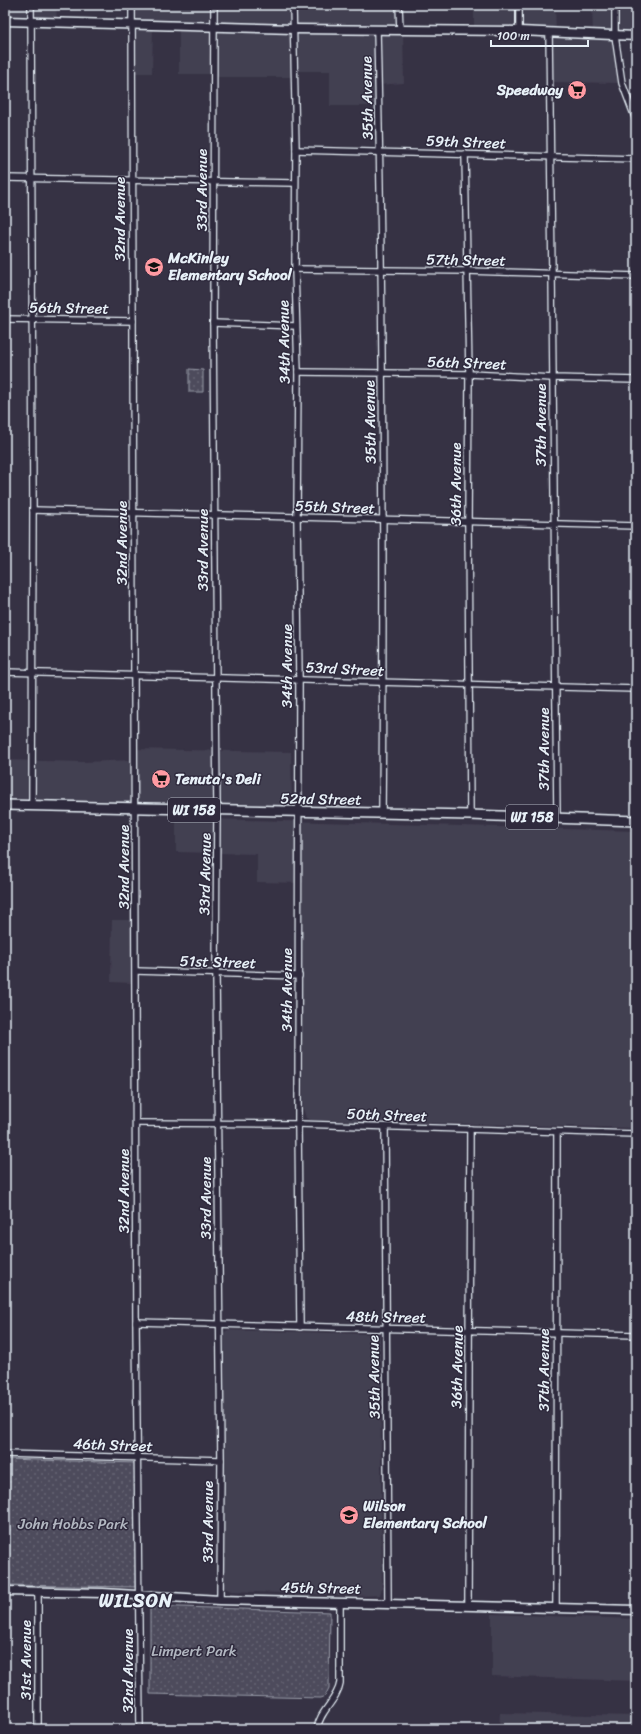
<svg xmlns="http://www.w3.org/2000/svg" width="641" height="1734" viewBox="0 0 641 1734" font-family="Sriracha,sans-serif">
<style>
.built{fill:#433f51}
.park{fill:url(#park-dots);stroke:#9a9eaa}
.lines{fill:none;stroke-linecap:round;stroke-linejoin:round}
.street-casing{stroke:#e8f1f8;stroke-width:8}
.secondary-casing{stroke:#e8f1f8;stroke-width:11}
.primary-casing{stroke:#e8f1f8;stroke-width:12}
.street{stroke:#2f2a3d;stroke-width:5.5}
.secondary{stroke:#2f2a3d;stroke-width:8}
.primary{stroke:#2f2a3d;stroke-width:9}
.labels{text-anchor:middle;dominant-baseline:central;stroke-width:3;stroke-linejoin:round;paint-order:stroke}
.shield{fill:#2f2a3d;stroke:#b0b5c0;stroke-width:1}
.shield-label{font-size:14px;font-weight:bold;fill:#e8f1f8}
.poi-label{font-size:15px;font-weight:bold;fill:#e8f1f8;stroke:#2f2a3d;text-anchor:start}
.street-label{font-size:15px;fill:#e8f1f8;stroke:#2f2a3d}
.park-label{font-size:15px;fill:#b2b7c1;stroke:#2f2a3d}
.district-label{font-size:19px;font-weight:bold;letter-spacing:1px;fill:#e8f1f8;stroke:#2f2a3d}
</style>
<defs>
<pattern id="park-dots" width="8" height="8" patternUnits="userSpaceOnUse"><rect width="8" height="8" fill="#4d4b5c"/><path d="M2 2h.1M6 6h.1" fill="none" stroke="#676574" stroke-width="1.8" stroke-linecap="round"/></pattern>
</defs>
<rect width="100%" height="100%" fill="#363244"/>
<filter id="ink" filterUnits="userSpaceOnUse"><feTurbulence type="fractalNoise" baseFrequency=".025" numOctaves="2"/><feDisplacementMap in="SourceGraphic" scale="8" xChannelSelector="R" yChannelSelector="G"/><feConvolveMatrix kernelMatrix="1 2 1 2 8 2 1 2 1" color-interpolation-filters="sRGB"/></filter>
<g filter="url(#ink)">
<!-- built -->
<g class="built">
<path d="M5,5H56L57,22L5,21Z"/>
<path d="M132,5H399L403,30L404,83L378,85L379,106H330V71H295V77H214V74H179V25L153,24L152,73H132Z"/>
<path d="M474,5H555L556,32L593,34L592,5H636V36H615L622,83L549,82V32L474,31Z"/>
<path d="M133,749L291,752L292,806L276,807L5,799V760L83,762L133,760Z"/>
<path d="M176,818L636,831V1128L311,1120L306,1118L303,1108V883L257,882V854L176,852Z"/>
<path d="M112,920H132V983L111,982Z"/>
<path d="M228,1330L373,1334H378L380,1336L382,1588L380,1595L359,1596L232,1591L224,1588L222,1336L223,1333Z"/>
<path d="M492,1614L636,1619V1681L492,1676Z"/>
<path d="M500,1713L636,1716V1729H499Z"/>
</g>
<!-- park -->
<g class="park">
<path d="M189,369L203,370V392H189Z"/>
<path d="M5,1459L136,1463L135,1587L5,1585Z"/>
<path d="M150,1606L330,1612L329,1688L325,1696L320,1698L150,1694Z"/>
</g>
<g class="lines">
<!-- street casing -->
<g class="street-casing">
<g id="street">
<path d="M31,5L33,510L32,806"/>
<path d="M132,5L136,1322L140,1729"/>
<path d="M214,5L213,323L217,810L216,974L221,1460L220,1600"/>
<path d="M293,5L296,150L295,269L298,372L297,517L299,679L298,1124L300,1327"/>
<path d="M399,5L400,30"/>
<path d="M519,5V31"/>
<path d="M615,5V36L622,83L636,120"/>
<path d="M377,30C383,291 384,553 382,814"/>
<path d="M549,32L552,274L557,818"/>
<path d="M296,150L636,159"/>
<path d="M465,154L469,374L468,522L470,815"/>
<path d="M5,178L295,183"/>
<path d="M295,269L467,271L636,276"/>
<path d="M5,319L133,321"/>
<path d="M213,323L296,326"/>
<path d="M298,372L469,374L553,378L636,380"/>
<path d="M33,510L636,526"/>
<path d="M5,672L636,689"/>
<path d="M136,971L299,976"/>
<path d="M136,1123L298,1124L636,1134"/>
<path d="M385,1127L388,1603"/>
<path d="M136,1322L636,1335"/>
<path d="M5,1454L221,1460"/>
<path d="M38,1592V1729"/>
<path d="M468,1606L470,1129"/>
<path d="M556,1608L557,1132"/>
<path d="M317,1729C320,1710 337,1701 340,1683V1602"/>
</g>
</g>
<!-- secondary casing -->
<g class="secondary-casing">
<g id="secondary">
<path d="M5,21L294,29L519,31L636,36"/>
<path d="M5,1591L103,1593L220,1600L636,1610"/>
</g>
</g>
<!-- primary casing -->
<g class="primary-casing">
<path id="primary" d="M5,805L470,815L636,821"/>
</g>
<!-- street -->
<use href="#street" class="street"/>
<!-- secondary -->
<use href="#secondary" class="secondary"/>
<!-- primary -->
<use href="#primary" class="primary"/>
</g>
</g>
<!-- icons -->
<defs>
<g id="supermarket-disc" transform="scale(1)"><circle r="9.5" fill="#ff9aa2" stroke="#2f2a3d"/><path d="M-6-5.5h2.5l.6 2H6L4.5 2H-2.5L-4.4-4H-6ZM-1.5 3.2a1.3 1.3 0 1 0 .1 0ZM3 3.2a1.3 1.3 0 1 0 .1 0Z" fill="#111"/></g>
<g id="school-disc" transform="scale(1)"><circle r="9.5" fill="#ff9aa2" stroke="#2f2a3d"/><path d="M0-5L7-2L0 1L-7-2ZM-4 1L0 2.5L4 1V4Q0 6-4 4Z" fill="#111"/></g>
</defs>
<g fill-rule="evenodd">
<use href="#supermarket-disc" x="577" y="90"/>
<use href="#school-disc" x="154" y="267"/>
<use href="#supermarket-disc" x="161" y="779"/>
<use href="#school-disc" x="349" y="1515"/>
</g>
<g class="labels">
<!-- shield labels -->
<g class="shield">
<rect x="168" y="798" width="52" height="24" rx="3"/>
<rect x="506" y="805" width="52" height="24" rx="3"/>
</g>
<g class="shield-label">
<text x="194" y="810">WI 158</text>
<text x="532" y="817">WI 158</text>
</g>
<!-- poi labels -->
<g class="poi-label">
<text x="563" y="90" text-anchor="end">Speedway</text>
<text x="168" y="258">McKinley<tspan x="168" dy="17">Elementary School</tspan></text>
<text x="175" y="779">Tenuta's Deli</text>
<text x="363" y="1506">Wilson<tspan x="363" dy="17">Elementary School</tspan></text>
</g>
<!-- street labels -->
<g class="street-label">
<text transform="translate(367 98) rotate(-91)">35th Avenue</text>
<text transform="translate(466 142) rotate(2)">59th Street</text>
<text transform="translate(202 190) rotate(-90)">33rd Avenue</text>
<text transform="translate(120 219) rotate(-90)">32nd Avenue</text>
<text transform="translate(466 260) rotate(1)">57th Street</text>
<text transform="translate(69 308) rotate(1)">56th Street</text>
<text transform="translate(284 342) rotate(-91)">34th Avenue</text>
<text transform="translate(467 363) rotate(2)">56th Street</text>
<text transform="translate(370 422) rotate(-91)">35th Avenue</text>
<text transform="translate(541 425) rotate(-90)">37th Avenue</text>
<text transform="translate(456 484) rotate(-90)">36th Avenue</text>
<text transform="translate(335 507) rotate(2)">55th Street</text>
<text transform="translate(122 543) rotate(-90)">32nd Avenue</text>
<text transform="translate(203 550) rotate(-90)">33rd Avenue</text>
<text transform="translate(287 666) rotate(-90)">34th Avenue</text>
<text transform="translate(345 669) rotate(3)">53rd Street</text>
<text transform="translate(544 749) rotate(-90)">37th Avenue</text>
<text transform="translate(321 799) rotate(1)">52nd Street</text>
<text transform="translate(124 867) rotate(-90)">32nd Avenue</text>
<text transform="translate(205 874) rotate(-89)">33rd Avenue</text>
<text transform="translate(218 962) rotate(2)">51st Street</text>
<text transform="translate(287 990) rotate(-90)">34th Avenue</text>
<text transform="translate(387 1115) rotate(2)">50th Street</text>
<text transform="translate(124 1191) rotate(-90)">32nd Avenue</text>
<text transform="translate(206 1198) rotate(-90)">33rd Avenue</text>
<text transform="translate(386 1317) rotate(1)">48th Street</text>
<text transform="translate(457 1367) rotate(-89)">36th Avenue</text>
<text transform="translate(544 1370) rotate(-90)">37th Avenue</text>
<text transform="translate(374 1377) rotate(-91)">35th Avenue</text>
<text transform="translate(113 1445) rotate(2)">46th Street</text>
<text transform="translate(208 1522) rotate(-90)">33rd Avenue</text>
<text transform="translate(321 1588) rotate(1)">45th Street</text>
<text transform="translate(26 1660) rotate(-90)">31st Avenue</text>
<text transform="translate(128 1671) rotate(-90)">32nd Avenue</text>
</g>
<!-- park labels -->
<g class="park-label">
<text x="73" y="1524">John Hobbs Park</text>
<text x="194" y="1651">Limpert Park</text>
</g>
<!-- district labels -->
<g class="district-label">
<text x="136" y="1600">WILSON</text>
</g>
</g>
<!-- margin -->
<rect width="641" height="1734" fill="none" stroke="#2f2a3d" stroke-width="20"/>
<rect x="10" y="10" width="621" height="1714" fill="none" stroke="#e8f1f8" stroke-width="1.5" filter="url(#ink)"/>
<!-- scale -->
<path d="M491 40v6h97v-6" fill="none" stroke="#e8f1f8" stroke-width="2"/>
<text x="497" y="40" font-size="12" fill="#e8f1f8" stroke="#2f2a3d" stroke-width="3" paint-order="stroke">100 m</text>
</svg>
